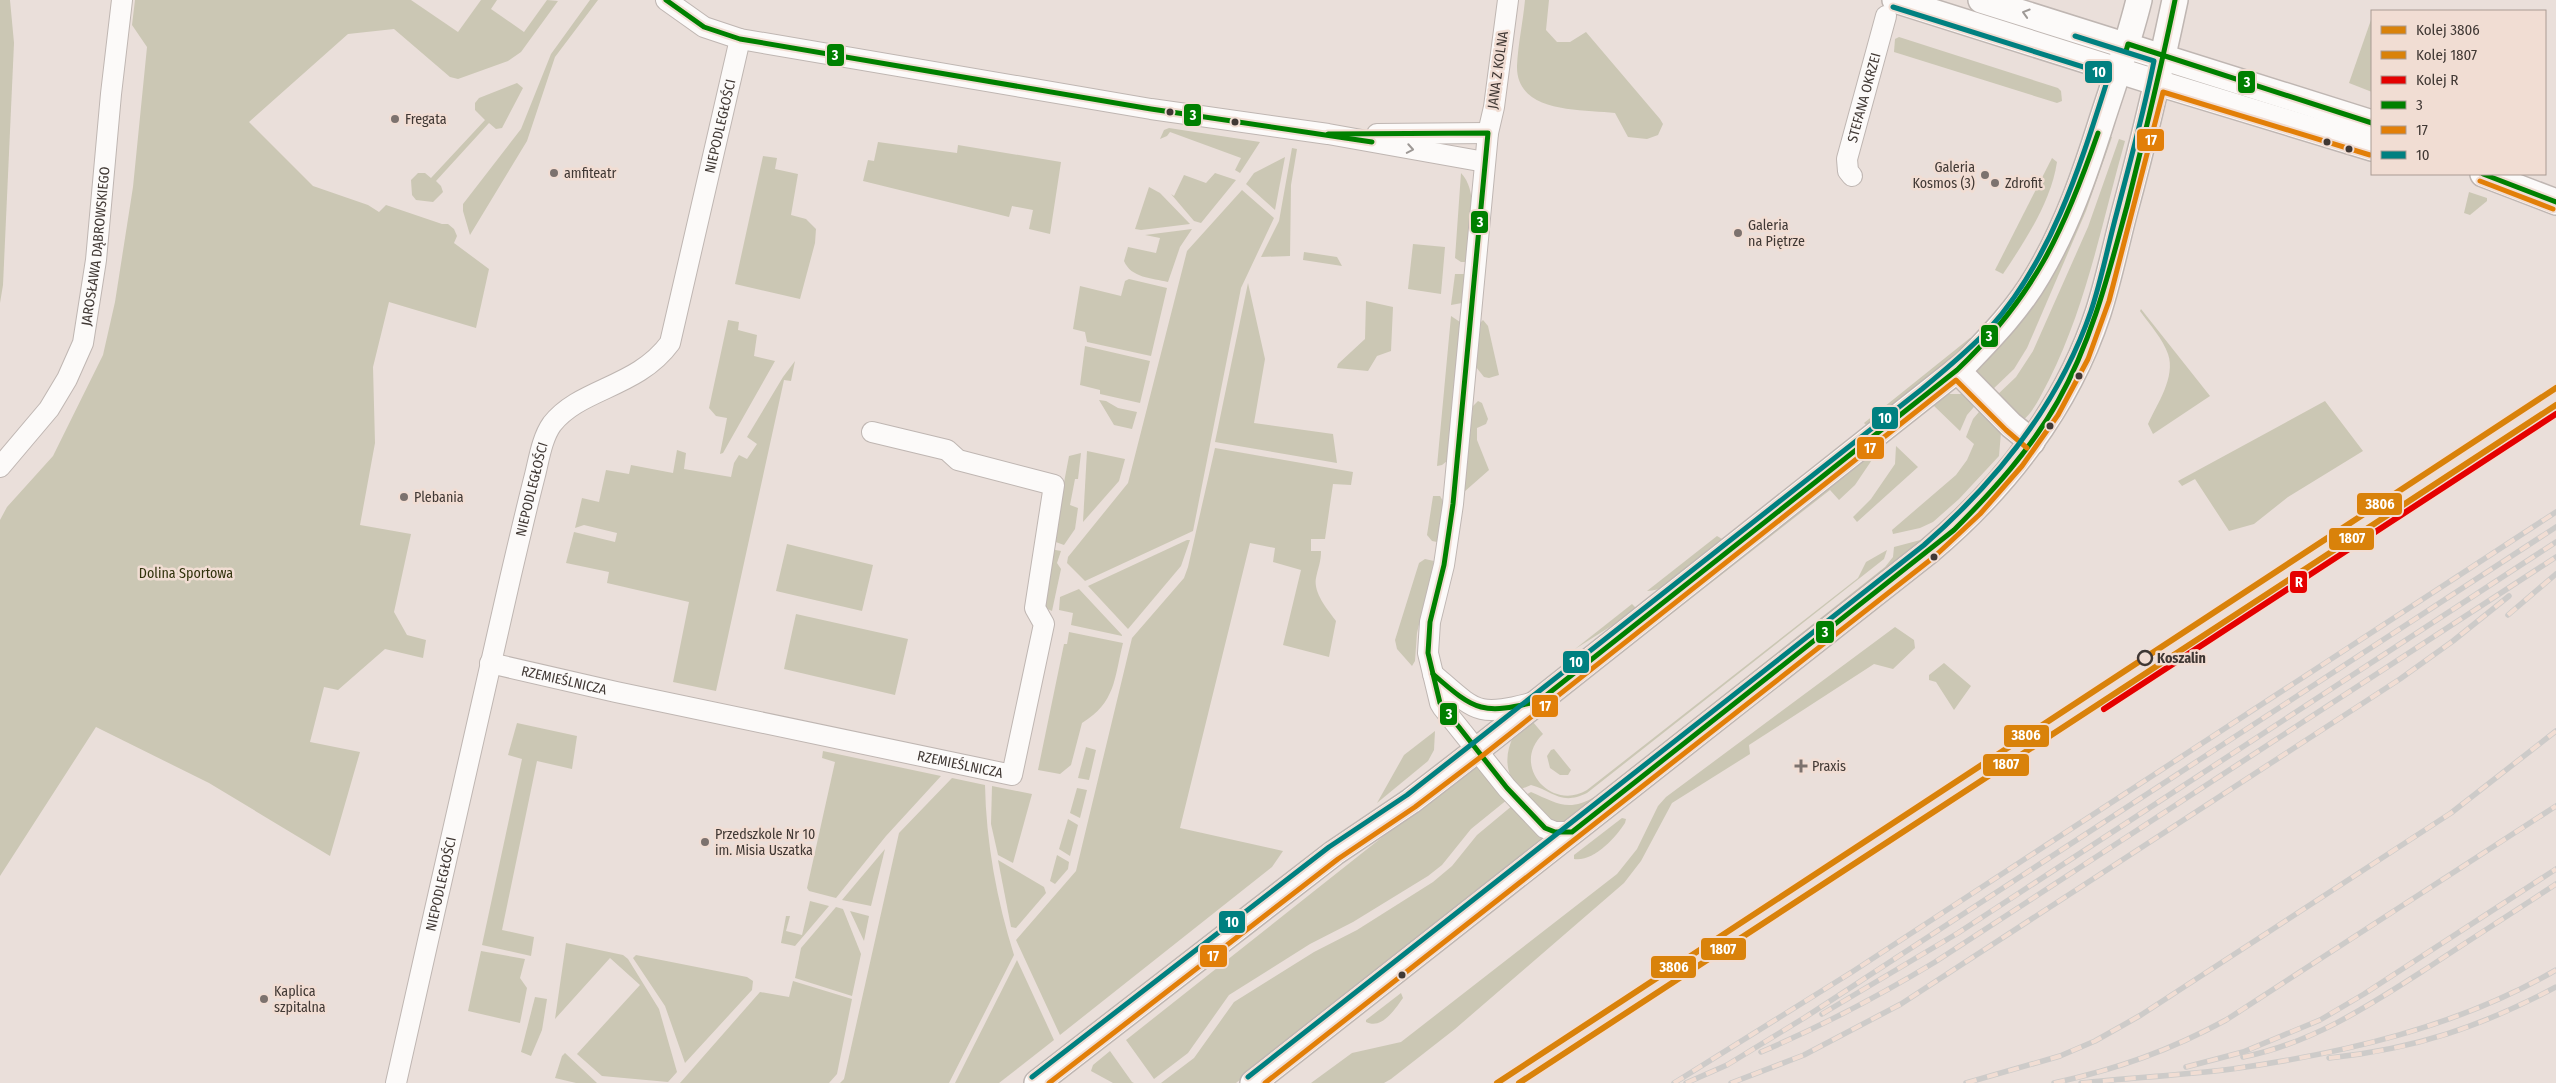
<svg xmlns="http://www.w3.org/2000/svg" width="2556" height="1083" viewBox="0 0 2556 1083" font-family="'Fira Sans Condensed',sans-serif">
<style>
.green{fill:#cbc7b4}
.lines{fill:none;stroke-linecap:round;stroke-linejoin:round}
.minor-casing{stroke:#bfb6b2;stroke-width:22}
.tertiary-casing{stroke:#bfb6b2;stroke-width:28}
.minor{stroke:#fcfaf9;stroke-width:20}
.tertiary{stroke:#fcfaf9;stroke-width:25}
.rail-casing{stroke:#cdcbc9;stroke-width:5.5}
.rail{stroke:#f1ddd3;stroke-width:4;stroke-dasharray:11;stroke-linecap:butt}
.bus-1-casing{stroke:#f1ddd3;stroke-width:9}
.bus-2-casing{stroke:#f1ddd3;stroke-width:9}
.bus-3-casing{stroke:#f1ddd3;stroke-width:9}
.bus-1{stroke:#008000;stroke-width:5}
.bus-2{stroke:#e27f08;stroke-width:5}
.bus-3{stroke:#008080;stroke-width:5}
.rail-1-casing{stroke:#f1ddd3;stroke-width:10}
.rail-2-casing{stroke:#f1ddd3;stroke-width:10}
.rail-3-casing{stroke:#f1ddd3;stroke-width:10}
.rail-1{stroke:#d9820a;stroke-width:6}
.rail-2{stroke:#d9820a;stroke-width:6}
.rail-3{stroke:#e50000;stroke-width:6}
.oneway{stroke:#9e9996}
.bus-dot{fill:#403834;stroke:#f1ddd3;stroke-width:2}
.poi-dot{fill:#7c726e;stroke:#f1ddd3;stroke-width:2}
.stop-dot{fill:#f1ddd3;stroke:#403834;stroke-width:2.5}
.labels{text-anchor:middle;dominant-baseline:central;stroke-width:5;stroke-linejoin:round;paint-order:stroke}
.street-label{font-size:14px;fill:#403834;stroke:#f1ddd3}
.poi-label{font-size:14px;fill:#403834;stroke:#f1ddd3;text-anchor:start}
.park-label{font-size:14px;fill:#31320c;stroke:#f1ddd3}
.stop-label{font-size:14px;font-weight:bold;fill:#403834;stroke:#f1ddd3;text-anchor:start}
.line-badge{stroke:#f1ddd3;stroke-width:2}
.badge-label{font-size:14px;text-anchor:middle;font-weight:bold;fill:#fff}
</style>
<rect width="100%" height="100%" fill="#eadfda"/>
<!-- green -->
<g class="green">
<path d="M0,0H10L14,43L3,285L0,303Z"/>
<path d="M135,0H411L458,32L481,0H497L491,9L524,32L547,0L558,1L521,52L508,61L458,79L450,77L394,29L348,34L249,122L313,186L368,205L379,212L386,205L442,224H448L454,229L457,236L454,243L489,269L476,328L389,302L373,367L375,443L360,525L411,534L394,612L407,635L426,640L423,658L385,649L338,690L324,687L310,742L360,752L330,856L209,783L96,727L0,876V520L7,507L53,456L103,355L115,302L133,187L147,47L132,25Z"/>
<path d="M590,0H598L555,57L527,141L470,235L463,211V204L521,129L551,54Z"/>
<path d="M1525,0H1549L1546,30L1557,42H1570L1586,32L1660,119L1663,124L1658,135L1647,139L1628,137L1615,113C1582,109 1516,114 1517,66C1518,44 1523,22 1525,0Z"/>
<path d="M2372,17V92L2349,83Z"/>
<path d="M1899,37L2058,88L2061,91L2062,101L2057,103L1894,52L1895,39Z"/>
<path d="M517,83L523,88L502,128L496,129L489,123L436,181L441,186L443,192L433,202L416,200L412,195L411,180L418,173H425L431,178L485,120L475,110V103L479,98Z"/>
<path d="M1169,128L1260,142L1240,173L1235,170L1241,158L1170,132L1167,136L1160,139L1164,130Z"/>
<path d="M2107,136L2112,137L2086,211L2027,348L2014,369L1990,392L1973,370Z"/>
<path d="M2119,139L2125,141C2102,222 2087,304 2049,380C2042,393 2034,412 2022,421L1995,397L2016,377L2033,351L2088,227Z"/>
<path d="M878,142L957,153L958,145L1061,162L1050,234L1029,229L1033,210L1012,206L1009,217L863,181L868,160L874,161Z"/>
<path d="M1292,148L1297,149L1291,185L1290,256L1261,257L1279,221Z"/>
<path d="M763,156L777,158L775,169L798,174L791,215L806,219L816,229L815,243L800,299L735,284Z"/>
<path d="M1285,157L1275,210L1246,184L1254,173Z"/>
<path d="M2052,158L2057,162C2051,202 2025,241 2003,274L1995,270Z"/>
<path d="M1215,173L1236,180L1201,223L1194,221L1171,194L1174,196L1184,175L1206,183Z"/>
<path d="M1461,173C1481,194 1468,236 1466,262H1461L1455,258Z"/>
<path d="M1149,187L1160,193L1190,224L1141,230L1135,229Z"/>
<path d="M1242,190L1274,218L1241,288L1193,531L1085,581L1067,563L1068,557L1128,483L1187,251Z"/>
<path d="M2469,192L2487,198V201L2470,215L2464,213Z"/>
<path d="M1192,229L1180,247L1168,282C1152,278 1131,278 1124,261L1128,247L1156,253L1160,238L1145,235Z"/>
<path d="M1413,244L1445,247L1441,294L1408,289Z"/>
<path d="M1304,252L1337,257L1342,266L1303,260Z"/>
<path d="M1455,274H1465L1462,303L1451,305Z"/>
<path d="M1129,279L1167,288L1151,356L1087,342L1085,332L1073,329L1080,286L1121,296L1125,281Z"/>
<path d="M1248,283L1265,359L1254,423L1333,434L1337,463L1215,442Z"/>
<path d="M1366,301L1393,307L1391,351L1377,356L1368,371L1337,368L1338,364L1365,339Z"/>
<path d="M2141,309L2210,396L2153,434L2148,424C2157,404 2176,377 2168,354C2163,339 2150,325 2140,311Z"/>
<path d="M1451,316L1460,322L1447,461L1442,465L1437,466Z"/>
<path d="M728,320L739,322L738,330L757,335L754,356L775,361L723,453L720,454L727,418L716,416L709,408Z"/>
<path d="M1483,320L1488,326L1499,375L1489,378L1484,377L1476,367L1481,322Z"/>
<path d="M1970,338L1972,339C1942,372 1904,401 1866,425L1864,423Z"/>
<path d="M1085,346L1150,361L1140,403L1100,394V390L1080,385Z"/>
<path d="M795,361L791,381L784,380L716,691L673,682L689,602L607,583L609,572L566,563L574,532L615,542L617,533L584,525L575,528L582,498L599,502L606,470L629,474L631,465L673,473L677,450L686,453L684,469L731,477L734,463L739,455L747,459L757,444L747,437L783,377Z"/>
<path d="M1948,394H1962L1979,401L1967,415L1960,431L1932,404Z"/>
<path d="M1099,400L1106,401L1118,408L1137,412L1132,429L1114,425Z"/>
<path d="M1478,401L1482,403L1488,419L1486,424L1477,428V440L1489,470L1464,492L1473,406Z"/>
<path d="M2325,401L2363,451L2288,497L2254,524L2229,531L2195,479L2182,486L2178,481Z"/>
<path d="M1984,406L2001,432L1999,456L1959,499L1933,522L1920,528L1893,534L1892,530L1956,475L1967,460L1974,444L1966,437L1973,419Z"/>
<path d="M1882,445L1855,485L1839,500L1830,490L1533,722L1543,734C1510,765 1551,812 1587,790L1858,578L1866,562L1887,550L1884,559L1587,793C1561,806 1553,791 1531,785L1519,790C1505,773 1504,755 1514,735Z"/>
<path d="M1896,446L1918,467L1857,522L1853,517L1871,499L1895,464Z"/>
<path d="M1215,448L1353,472L1351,485L1333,484L1325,539H1311V551H1321C1321,562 1318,568 1316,578C1313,593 1328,610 1336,621L1329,657L1283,645L1301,570L1273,562L1275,548L1250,543L1180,828L1283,851L1272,867L1060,1035L1016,940L1076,871L1132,638L1184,578L1188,567Z"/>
<path d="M1087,451L1125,459L1119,481L1083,522Z"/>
<path d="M1081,453L1078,479H1075L1070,505L1078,508L1075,529L1064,545L1053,541L1069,456Z"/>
<path d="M1433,496H1440L1443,501L1437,542L1432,541L1427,535Z"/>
<path d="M1717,536L1722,539C1706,557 1673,591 1647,591Z"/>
<path d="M1928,538L1569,822C1547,827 1537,810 1524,796L1531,792C1557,803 1568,813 1596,796L1885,567L1893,557L1894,547Z"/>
<path d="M1187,540H1190L1181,566L1128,629L1088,586Z"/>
<path d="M787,544L873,565L862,611L776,591Z"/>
<path d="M1050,549L1061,551L1057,563L1061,569L1052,611L1041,606Z"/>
<path d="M1425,559L1434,561L1417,633L1415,661L1412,666L1397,649L1395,640L1419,563Z"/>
<path d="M1079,589L1122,635V636L1071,625L1073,613L1059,610L1060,597Z"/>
<path d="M1632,604L1635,607V611L1575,649Z"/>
<path d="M796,614L908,639L895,695L784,669Z"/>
<path d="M1895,627L1914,640L1915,648L1893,669L1874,664L1749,745L1750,754L1672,803L1641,861L1624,883L1455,1029L1391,1079L1384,1083H1311L1352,1053L1401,1042L1617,874L1637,849L1658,806L1666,797Z"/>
<path d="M1069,632L1123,643C1114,679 1116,702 1082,723L1071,765L1060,774L1038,770L1064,644H1067Z"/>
<path d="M1944,663L1971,686L1954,710L1936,682L1929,680V675Z"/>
<path d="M517,723L577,736L572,769L537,761L502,930L534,937L531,956L482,945L522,759L508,755Z"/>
<path d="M1435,731L1434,750L1428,761L1377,803L1404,755Z"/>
<path d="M1086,747L1096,750L1089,780L1078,778Z"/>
<path d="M1554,749L1571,770L1568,775H1560L1550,768L1547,756L1551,750Z"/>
<path d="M823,751L941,776L886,836L836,898L809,891L807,888L835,762L822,758Z"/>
<path d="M1472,766L1478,767L1508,799L1471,829L1442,865L1428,876L1353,922L1310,944L1229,995L1188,1053L1154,1079L1126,1040Z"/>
<path d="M952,778L985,785C986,842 997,901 1014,955L949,1083H840L844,1079L899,833Z"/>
<path d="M992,786L1032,794L1013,863L998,855L991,824Z"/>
<path d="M1077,788L1087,790L1080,818L1070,813Z"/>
<path d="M1513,805L1542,837V842L1236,1083H1161L1194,1058L1234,1002L1314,952L1357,930L1433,882L1452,866L1477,835Z"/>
<path d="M1622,818L1626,819L1625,823C1616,837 1594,862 1574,859V855Z"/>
<path d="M1068,819L1078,825L1070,856L1059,849Z"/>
<path d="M885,849L871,906L842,900Z"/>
<path d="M1057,855L1069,862L1068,869L1055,884L1050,881Z"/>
<path d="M998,860L1044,887L1046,893L1016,928L1011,927Z"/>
<path d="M810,901L829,906L795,946L781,943L786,916H790L786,931L802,935Z"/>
<path d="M836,907L843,909L861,954L852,996L795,978L801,948Z"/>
<path d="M850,911L869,916L864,941Z"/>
<path d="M566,943L623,955L628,959L659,1009L677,1072L668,1082L602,1076L577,1054L640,985L610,958L555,1019Z"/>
<path d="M481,951L525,959L520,978L527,988L520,1023L468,1011Z"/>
<path d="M636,955L747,977L753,981L752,990L685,1063L665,1006L633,958Z"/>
<path d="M1017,960L1054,1040L999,1083H955Z"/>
<path d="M793,981L852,999L837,1074L829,1083H680L760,992L789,997Z"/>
<path d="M1401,993L1403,998C1395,1009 1382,1030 1366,1022V1020Z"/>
<path d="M535,997L547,999L542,1030L531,1056L521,1052Z"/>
<path d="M1110,1051L1132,1082L1134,1083H1113L1091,1071L1093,1065Z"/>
<path d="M565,1053L597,1083H600H576L555,1078L562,1056Z"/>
</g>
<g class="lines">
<!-- minor casing -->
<g class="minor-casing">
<g id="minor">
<path d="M666,0L704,27L740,39L1151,109L1328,134L1485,162"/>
<path d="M1508,0L1494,107L1488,133L1453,504L1444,565L1430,622L1428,653L1440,703L1443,708L1507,788L1545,828L1555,832H1572"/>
<path d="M1377,134L1488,133"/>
<path id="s1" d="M1852,176L1848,171L1847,159L1886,16"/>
<path id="s2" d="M0,467L49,409L67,379L83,343L96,260L111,94L122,0"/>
<path id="s3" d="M490,663L616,692L1012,775L1044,624L1035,608L1054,485L958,460L947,450L872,432"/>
<path d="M1433,674C1478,713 1476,717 1535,702"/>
<path id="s4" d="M396,1083C434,915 471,747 510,579C518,545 526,510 535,475C539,459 542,438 552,424C580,388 637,388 670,343L740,39"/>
</g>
</g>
<!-- tertiary casing -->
<g class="tertiary-casing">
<g id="tertiary">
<path d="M1895,0L2158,83L2372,148"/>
<path d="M1981,0L2372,123"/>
<path d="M2483,174L2556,202"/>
<path d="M1957,370L2011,425L2032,442"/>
<path d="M1037,1083L1334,853L1411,801L1477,750L1966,363C1992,336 2019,308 2038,275C2067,226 2085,174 2102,120C2115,80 2129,41 2139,0"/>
<path d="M1253,1083L1929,551C2004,488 2067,407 2098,313C2109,279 2116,244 2125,210C2144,140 2160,71 2175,0"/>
</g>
</g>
<!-- minor -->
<use href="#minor" class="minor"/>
<!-- tertiary -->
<use href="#tertiary" class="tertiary"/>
<!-- rail casing -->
<g class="rail-casing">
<g id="rail">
<path d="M2508,615L2556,574"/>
<path d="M1822,1014L1958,933L2556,542"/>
<path d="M1761,1052C1822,1026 1879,996 1935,962L2556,557"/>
<path d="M2243,1057C2313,1043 2370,1005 2429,967C2471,939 2514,912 2556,884"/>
<path d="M2329,1058C2415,1049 2480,1027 2556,987"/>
<path d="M2186,1067L2243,1052L2320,1020L2364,994L2556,869"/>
<path d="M1674,1083L1852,972L2556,512"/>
<path d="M1686,1083L1727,1065L1804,1018L2556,527"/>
<path d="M1731,1083L1804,1055L1901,1004L2400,679L2453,641L2509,596"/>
<path d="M1966,1083L2060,1056L2095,1041L2141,1015L2451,813L2556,731"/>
<path d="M2054,1083C2117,1069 2169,1051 2226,1020L2556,806"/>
<path d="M2081,1083C2131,1078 2182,1075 2232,1069C2345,1053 2457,1027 2556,970"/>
</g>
</g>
<!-- rail -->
<use href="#rail" class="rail"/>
<!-- bus-1 casing -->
<g class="bus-1-casing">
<g id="bus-1">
<path d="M666,0L704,27L740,39L1151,109L1372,142"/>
<path d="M2126,51L2128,44L2372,123"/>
<path d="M1328,134L1488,133L1453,504L1444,565L1430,622L1428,653L1440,703L1507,788L1545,828L1555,832H1572L1954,530C1993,491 2031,449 2058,401C2092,341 2109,272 2127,206C2144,138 2161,69 2175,0"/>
<path d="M2483,174L2556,202"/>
<path d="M1433,674C1476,712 1483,715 1539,701L1957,370C2034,297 2064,231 2098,133"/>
</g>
</g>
<!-- bus-2 casing -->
<g class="bus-2-casing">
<g id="bus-2">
<path d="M2480,181L2553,209"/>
<path d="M1049,1083L1338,859L1415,807L1482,756L1956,380L2006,430L2027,448"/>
<path d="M1265,1083L1934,557L1980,514L2022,466L2058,415L2088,359L2109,301L2163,92L2370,155"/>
</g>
</g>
<!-- bus-3 casing -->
<g class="bus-3-casing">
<g id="bus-3">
<path d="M1032,1077L1329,847L1407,795L1472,744L1922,389C1945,370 1969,350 1990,328C2053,257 2081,163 2109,75L1893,7"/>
<path d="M1248,1077L1924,545C1998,480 2059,404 2091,311C2102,278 2108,245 2117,212C2130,162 2144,112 2154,61L2075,36"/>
</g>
</g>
<!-- bus-1 -->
<use href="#bus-1" class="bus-1"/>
<!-- bus-2 -->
<use href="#bus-2" class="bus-2"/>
<!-- bus-3 -->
<use href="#bus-3" class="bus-3"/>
<!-- rail-1 casing -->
<g class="rail-1-casing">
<path id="rail-1" d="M1497,1083L2556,388"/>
</g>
<!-- rail-2 casing -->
<g class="rail-2-casing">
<path id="rail-2" d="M1519,1083L2556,405"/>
</g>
<!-- rail-3 casing -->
<g class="rail-3-casing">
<path id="rail-3" d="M2104,709L2556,414"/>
</g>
<!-- rail-1 -->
<use href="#rail-1" class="rail-1"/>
<!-- rail-2 -->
<use href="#rail-2" class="rail-2"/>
<!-- rail-3 -->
<use href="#rail-3" class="rail-3"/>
</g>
<!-- one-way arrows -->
<defs><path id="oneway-chevron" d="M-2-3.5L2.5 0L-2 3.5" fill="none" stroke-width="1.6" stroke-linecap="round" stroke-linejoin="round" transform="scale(1.25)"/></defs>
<g class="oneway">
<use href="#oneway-chevron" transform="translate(2026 13) rotate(-163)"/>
<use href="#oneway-chevron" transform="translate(1410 149) rotate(10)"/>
</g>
<!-- markers -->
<g class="bus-dot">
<circle cx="1170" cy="112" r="4.5"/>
<circle cx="1235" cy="122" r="4.5"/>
<circle cx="2327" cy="142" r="4.5"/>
<circle cx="2349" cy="149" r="4.5"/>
<circle cx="2079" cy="376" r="4.5"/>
<circle cx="2050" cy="426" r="4.5"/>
<circle cx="1934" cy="557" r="4.5"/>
<circle cx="1402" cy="975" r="4.5"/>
</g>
<g class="poi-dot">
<circle cx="395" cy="119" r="5"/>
<circle cx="554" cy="173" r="5"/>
<circle cx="1985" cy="175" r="5"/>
<circle cx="1995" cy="183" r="5"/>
<circle cx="1738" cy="233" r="5"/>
<circle cx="404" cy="497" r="5"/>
<path d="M1798.5 758.5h5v5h5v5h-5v5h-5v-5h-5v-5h5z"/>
<circle cx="705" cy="842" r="5"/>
<circle cx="264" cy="999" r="5"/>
</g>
<circle class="stop-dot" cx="2145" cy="658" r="7"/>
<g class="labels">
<!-- street labels -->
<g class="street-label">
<text transform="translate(1498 70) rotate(-82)">JANA Z KOLNA</text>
<text stroke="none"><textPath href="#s1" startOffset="82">STEFANA OKRZEI</textPath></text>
<text stroke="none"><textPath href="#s4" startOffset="1045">NIEPODLEGŁOŚCI</textPath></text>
<text stroke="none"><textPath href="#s2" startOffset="248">JAROSŁAWA DĄBROWSKIEGO</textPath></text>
<text stroke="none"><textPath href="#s4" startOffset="609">NIEPODLEGŁOŚCI</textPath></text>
<text stroke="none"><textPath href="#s3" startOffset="76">RZEMIEŚLNICZA</textPath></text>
<text stroke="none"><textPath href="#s3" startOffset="481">RZEMIEŚLNICZA</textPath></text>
<text stroke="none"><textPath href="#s4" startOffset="204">NIEPODLEGŁOŚCI</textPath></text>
</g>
<!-- poi labels -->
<g class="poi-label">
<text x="405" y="119">Fregata</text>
<text x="1975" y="167" text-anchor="end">Galeria<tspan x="1975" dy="16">Kosmos (3)</tspan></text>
<text x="564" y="173">amfiteatr</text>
<text x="2005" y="183">Zdrofit</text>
<text x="1748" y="225">Galeria<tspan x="1748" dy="16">na Piętrze</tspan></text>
<text x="414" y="497">Plebania</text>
<text x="1812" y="766">Praxis</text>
<text x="715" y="834">Przedszkole Nr 10<tspan x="715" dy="16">im. Misia Uszatka</tspan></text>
<text x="274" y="991">Kaplica<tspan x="274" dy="16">szpitalna</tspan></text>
</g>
<!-- park labels -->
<g class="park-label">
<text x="186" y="573">Dolina Sportowa</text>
</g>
<!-- stop labels -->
<g class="stop-label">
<text x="2157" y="658">Koszalin</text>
</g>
</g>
<g class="line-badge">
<rect x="826" y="43" width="19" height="24" rx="5" fill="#008000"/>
<rect x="2084" y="60" width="29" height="24" rx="5" fill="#008080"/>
<rect x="2237" y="70" width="19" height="24" rx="5" fill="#008000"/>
<rect x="1183" y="103" width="19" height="24" rx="5" fill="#008000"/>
<rect x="2136" y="128" width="29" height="24" rx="5" fill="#e27f08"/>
<rect x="1470" y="210" width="19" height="24" rx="5" fill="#008000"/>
<rect x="1980" y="324" width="19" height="24" rx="5" fill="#008000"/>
<rect x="1871" y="406" width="28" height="24" rx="5" fill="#008080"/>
<rect x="1856" y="436" width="29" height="24" rx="5" fill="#e27f08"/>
<rect x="2356" y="492" width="47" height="24" rx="5" fill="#d9820a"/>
<rect x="2328" y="527" width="47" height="24" rx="5" fill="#d9820a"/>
<rect x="2289" y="570" width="19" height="24" rx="5" fill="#e50000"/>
<rect x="1815" y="620" width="20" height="24" rx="5" fill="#008000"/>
<rect x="1562" y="650" width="28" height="24" rx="5" fill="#008080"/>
<rect x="1531" y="694" width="28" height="24" rx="5" fill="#e27f08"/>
<rect x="1439" y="702" width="19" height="24" rx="5" fill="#008000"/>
<rect x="2003" y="724" width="47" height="24" rx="5" fill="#d9820a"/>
<rect x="1982" y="753" width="48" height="24" rx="5" fill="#d9820a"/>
<rect x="1218" y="910" width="28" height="24" rx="5" fill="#008080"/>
<rect x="1700" y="937" width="47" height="24" rx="5" fill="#d9820a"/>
<rect x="1199" y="944" width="29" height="24" rx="5" fill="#e27f08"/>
<rect x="1650" y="955" width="47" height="24" rx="5" fill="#d9820a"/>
</g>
<g class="badge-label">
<text x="835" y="60">3</text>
<text x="2099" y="77">10</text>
<text x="2247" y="87">3</text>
<text x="1193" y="120">3</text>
<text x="2151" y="145">17</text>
<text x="1480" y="227">3</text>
<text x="1989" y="341">3</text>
<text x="1885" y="423">10</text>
<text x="1870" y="453">17</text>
<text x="2380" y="509">3806</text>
<text x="2352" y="543">1807</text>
<text x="2299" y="587">R</text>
<text x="1825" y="637">3</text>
<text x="1576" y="667">10</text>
<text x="1545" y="711">17</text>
<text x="1449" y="719">3</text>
<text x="2026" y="740">3806</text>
<text x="2006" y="769">1807</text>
<text x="1232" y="927">10</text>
<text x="1723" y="954">1807</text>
<text x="1213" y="961">17</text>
<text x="1674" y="972">3806</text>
</g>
<!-- legend -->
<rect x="2371" y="10" width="175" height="165" fill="#f1ddd3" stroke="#aa9b93"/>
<rect x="2381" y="26" width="25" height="8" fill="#d9820a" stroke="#aa9b93"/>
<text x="2416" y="35" font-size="15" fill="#403834">Kolej 3806</text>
<rect x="2381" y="51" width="25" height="8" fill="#d9820a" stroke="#aa9b93"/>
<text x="2416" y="60" font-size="15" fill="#403834">Kolej 1807</text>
<rect x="2381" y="76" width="25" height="8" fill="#e50000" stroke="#aa9b93"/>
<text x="2416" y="85" font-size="15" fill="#403834">Kolej R</text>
<rect x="2381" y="101" width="25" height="8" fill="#008000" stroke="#aa9b93"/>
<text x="2416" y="110" font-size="15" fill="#403834">3</text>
<rect x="2381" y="126" width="25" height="8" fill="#e27f08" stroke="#aa9b93"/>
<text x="2416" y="135" font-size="15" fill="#403834">17</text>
<rect x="2381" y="151" width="25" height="8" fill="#008080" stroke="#aa9b93"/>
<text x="2416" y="160" font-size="15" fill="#403834">10</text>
</svg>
